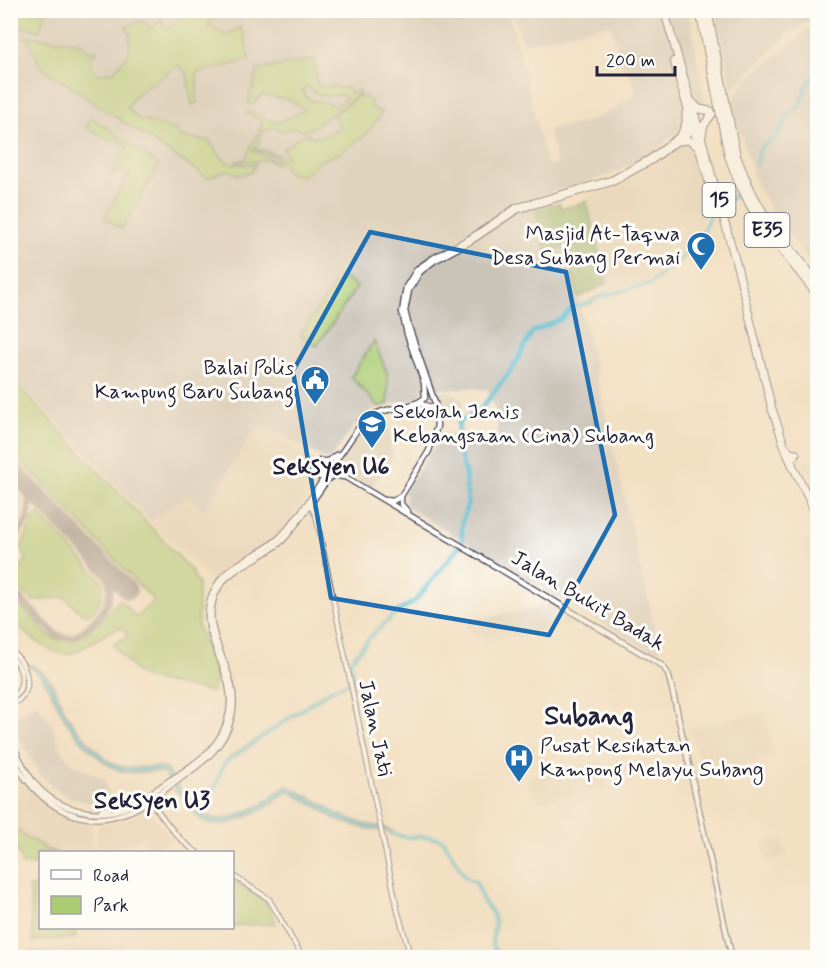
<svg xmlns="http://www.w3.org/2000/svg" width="828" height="968" viewBox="0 0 828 968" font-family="Mynerve,sans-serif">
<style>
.built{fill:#e2d1b5}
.industrial{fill:#cac3b8}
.green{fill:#accc74;stroke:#677758;stroke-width:1.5;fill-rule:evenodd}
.forest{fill:#89b066;stroke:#566950;stroke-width:1.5}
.water{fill:#52bcce;stroke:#3a6f84;stroke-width:1.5}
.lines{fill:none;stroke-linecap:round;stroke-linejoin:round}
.river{stroke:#52bcce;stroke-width:4.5}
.taxiway{stroke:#8a817f;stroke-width:7}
.runway{stroke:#8a817f;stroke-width:18}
.tertiary-casing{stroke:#413e4f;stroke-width:6}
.secondary-casing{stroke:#413e4f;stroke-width:7}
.trunk-casing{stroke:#413e4f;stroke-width:9}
.motorway-casing{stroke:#413e4f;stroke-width:10}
.tertiary{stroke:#fff;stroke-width:4}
.secondary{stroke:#fff;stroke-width:4.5}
.trunk{stroke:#fff;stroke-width:7}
.motorway{stroke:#fff;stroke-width:8}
.marked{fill:none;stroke:#1f6fb2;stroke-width:4.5;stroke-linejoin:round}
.labels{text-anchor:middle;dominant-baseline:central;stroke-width:6;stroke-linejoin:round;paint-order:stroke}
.shield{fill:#fdfcf7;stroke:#646373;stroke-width:1.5}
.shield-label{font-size:20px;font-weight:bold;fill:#22223b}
.poi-label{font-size:21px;fill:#22223b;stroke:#fdfcf7;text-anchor:end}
.street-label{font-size:21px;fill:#22223b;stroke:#fdfcf7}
.quarter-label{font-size:24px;font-weight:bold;fill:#22223b;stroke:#fdfcf7}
.district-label{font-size:27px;font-weight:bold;fill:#22223b;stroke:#fdfcf7}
</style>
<rect width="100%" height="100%" fill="#fdfcf7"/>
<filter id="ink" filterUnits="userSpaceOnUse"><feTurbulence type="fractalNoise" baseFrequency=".0167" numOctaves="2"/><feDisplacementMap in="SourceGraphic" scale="12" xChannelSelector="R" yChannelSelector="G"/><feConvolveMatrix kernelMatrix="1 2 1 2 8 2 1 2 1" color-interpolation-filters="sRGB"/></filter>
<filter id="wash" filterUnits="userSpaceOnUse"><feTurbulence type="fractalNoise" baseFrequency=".008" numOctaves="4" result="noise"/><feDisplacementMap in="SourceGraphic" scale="24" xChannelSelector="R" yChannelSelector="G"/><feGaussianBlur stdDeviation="1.35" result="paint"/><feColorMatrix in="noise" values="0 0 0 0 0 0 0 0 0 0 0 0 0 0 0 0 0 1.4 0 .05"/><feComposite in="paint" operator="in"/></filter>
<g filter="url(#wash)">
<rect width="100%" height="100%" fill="#f2e0c3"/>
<!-- built -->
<g class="built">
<path d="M686,142L692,145L705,207L701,228L672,259L653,276L644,281L609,290L587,196L615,188Z"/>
<path d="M440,392L455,393L463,399V408H440Z"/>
<path d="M382,414L388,419L392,455L390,462L372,486H368L338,468L351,450L350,448L357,437L369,423Z"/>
<path d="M259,424L317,463L320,471L318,479L312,492L278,535L212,582L150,521L188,495L204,510Z"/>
<path d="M817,459H818L817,494L802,462Z"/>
<path d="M817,536V557L807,560L802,540Z"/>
<path d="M553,605L585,624L484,641L457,622Z"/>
<path d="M764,712L775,757L703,773L689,727Z"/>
<path d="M10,760L27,787L40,799L65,815L92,819V852H60L48,850L20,833L11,825Z"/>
<path d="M602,760L608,788L532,804L526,776Z"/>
<path d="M146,811H149L170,839L153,852H151L140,838L113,848L96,850L98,825L124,821Z"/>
<path d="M783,838L787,856L766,860L762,842Z"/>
<path d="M122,944L123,957H31L30,950Z"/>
</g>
<!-- industrial -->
<g class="industrial">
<path d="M817,10V14L789,34L732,89L715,11Z"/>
<path d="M11,11H509L547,165L557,164L548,129L587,122L618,107L636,93L632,78L623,67L610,24L522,44L513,11H689L705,103L699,113L652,153L617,172L589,182L532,198L544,252L567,249L661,655L659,657L407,507L405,503L406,495L403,494L443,434L497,442L498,417L488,390L467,388L422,390L420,398L379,407L373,410L359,425H355L331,458L325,459L259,424L204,510L188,495L150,521L11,374Z"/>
<path d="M817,22V272L772,212L756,184L731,102L745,81Z"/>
<path d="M34,703L38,705L52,724L61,749L72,763L105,779L110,801L88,803L69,797L53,788L38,772L18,735L15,725L19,715Z"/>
</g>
<!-- green -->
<g class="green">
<path d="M10,11L11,10L46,11L39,31L27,27L22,28L16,14L11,17Z"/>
<path d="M190,11H221L209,25L225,35L240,27L246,41L249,60L197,73V103L192,105L187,74L179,65L135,95L127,107L137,118L176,130L180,137L209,141C227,164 225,166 256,164L251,172L239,175L227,170L208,178L42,68L26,36L82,43L85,49L97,51L90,58L95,72L99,74L114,71L129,53L130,35L126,27L141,20L151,29L162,18L166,30Z"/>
<path d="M315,59L317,84L327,87L335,85L340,89L346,87L351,94L359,90V94L312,128L305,131L295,128L281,131L274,127L262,132L258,145L253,151L278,162L276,164L269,160L235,162L245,159L263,122L246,113L249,111L277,123L305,110L290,100L262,95L252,105L248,103L258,70ZM307,86C318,98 326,96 343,95L346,98L336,106L318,101H310L302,91Z"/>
<path d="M360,95L371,101V108L382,112L367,134L338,154L324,159L303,175L292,174L284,169V164L274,156L256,150H264L286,158L287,155L284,152L283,148C295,142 294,137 309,134L311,137L325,136L340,127L333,116Z"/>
<path d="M91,117L159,165L122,229L104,218L129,174L121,168L117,174L111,172L127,147L115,139L111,141L86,127Z"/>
<path d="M340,276L357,287L317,346L300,335Z"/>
<path d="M374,341L388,375V405L379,407L351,377Z"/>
<path d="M11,378L191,570L198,584V627L217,673L212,692L145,678L135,671L113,645L128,636L127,633L122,628C113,628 109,633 101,637C91,641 83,650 72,653C53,660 22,631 11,618V595L49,636C78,652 101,618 120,600L136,617L154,601L11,450Z"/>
<path d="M11,485C22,498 22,513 11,526Z"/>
<path d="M39,514L103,582C103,596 100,606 89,614L81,613L65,597L34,601C13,583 5,582 27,560L21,548L33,520Z"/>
<path d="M16,830L48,850L58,852H40V864L22,865C21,852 10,845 11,833Z"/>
<path d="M233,880L265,901L276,923L233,926Z"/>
<path d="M40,886V928H75L76,938L33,941L30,887Z"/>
</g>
<!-- forest -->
<path class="forest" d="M586,199L607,283L578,298L567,248L545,251L536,211L537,208L559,203L562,208L581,204Z"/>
<!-- water -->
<path class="water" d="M28,664C55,674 56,697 69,718C76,729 103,759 114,764C131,772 148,764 165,768L180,789L195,800L202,814L215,819L230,818L261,805L284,787L288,786L325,805L337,814L364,824L384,827L396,833L393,836L385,830L367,829L336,820L321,809L290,792C279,794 276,803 267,807C249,815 219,834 200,819C193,813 192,806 187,800C185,797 182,796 179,794C173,787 169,779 162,772C147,769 131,776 116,769C101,763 77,737 68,724C60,713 43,669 29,667C24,666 16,670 11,670L10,667Z"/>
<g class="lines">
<!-- river -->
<g class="river">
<path d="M756,165L759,151L765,144L777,137L785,119L799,106L807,85L817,70L816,66L818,61"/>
<path d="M728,200L736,195V191"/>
<path d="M189,798C227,796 211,777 228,760L332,689L353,681L350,661L375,632L396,613L415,601L459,547L462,541V522L468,502L465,473L457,445L459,421L478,412L484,405L513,368L532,332L561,319L573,307L587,304L599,297L651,283L680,260L703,232L711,213"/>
<path d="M391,833C407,842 426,832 443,840L466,878L476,882L483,901L492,913L495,922L492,945L501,958"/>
</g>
<!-- taxiway -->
<g class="taxiway">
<path d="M10,539C32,525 33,503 24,481"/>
<path d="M10,588L55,634C61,637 67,639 73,637C84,634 105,611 108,600C112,587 109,575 103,564"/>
</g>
<!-- runway -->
<path class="runway" d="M10,467L128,590"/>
</g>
</g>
<g filter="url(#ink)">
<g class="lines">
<!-- tertiary casing -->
<g class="tertiary-casing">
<g id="tertiary">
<path d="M310,505L316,516L398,912L411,958"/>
<path d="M10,651C24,658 33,683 23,696C20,700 15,703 10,705"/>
<path d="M10,657C26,667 25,691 10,700"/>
<path d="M150,800C164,819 177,840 197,852"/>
<path d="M232,875L269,899L303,958"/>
</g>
</g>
<!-- secondary casing -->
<g class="secondary-casing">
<g id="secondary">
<path d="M418,403L431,407L436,413"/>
<path d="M330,468L663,666L668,674L673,693L732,958"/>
<path d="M320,477L323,472L320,461H329L336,455"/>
<path d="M401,496V504L408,512"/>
<path d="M386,500L393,501L401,496L429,451L437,426L435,403L409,327L405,311L409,290L420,272L434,261L473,240L518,210L614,182L652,161L696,128"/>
<path d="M10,739C18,755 25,773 37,786C58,810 96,819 125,808C142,801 156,789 172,779C198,762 223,746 229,713C238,665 187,631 218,583C232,561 262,555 280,537C305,511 323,478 344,449C351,439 357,428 366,420C383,405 408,411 425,398L424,383L407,334L402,312L406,287L417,269L433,258L470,238L516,207L612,179L650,158L694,124"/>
<path d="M10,754C34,799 74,833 128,812C145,805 160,793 174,783C200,765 225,748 232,716C243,670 194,633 218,589C231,565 264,559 283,540C301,521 313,498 329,478L335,475L343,477"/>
<path d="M157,809L156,803L160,794"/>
<path d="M101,810L108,809L112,803L116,808L121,809"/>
</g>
</g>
<!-- trunk casing -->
<g class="trunk-casing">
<g id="trunk">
<path d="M664,10L702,140L738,270L772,409L788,456L818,518"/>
<path d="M674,61L710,186"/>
<path d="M692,102L699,109L711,111"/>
<path d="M682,133L686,123V113"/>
<path d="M702,135L704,125L712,114"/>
<path d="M679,141L689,140L697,146"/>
<path d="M786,448L790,453L796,454L792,459V464"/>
</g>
</g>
<!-- motorway casing -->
<g class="motorway-casing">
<g id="motorway">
<path d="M700,10L729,156L739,182L751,206L766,230L818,295"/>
<path d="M707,10L736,156C745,180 756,205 772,226C787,246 804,264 818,285"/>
</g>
</g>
<!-- tertiary -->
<use href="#tertiary" class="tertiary"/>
<!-- secondary -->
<use href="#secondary" class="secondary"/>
<!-- trunk -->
<use href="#trunk" class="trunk"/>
<!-- motorway -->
<use href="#motorway" class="motorway"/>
</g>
</g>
<!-- marked area -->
<path d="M0 0H828V968H0ZM370,232L566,272L615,515L549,635L331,598L293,371Z" fill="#f2e0c3" fill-opacity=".55" fill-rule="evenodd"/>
<path class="marked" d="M370,232L566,272L615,515L549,635L331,598L293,371Z"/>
<!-- icons -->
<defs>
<g id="mosque-pin" transform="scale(1.5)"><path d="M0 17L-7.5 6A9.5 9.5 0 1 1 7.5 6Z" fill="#1f6fb2" stroke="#fdfcf7"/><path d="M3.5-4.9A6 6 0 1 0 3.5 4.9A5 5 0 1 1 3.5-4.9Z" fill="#fff"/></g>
<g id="civic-pin" transform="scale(1.5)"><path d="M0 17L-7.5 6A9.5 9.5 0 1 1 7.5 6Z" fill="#1f6fb2" stroke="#fdfcf7"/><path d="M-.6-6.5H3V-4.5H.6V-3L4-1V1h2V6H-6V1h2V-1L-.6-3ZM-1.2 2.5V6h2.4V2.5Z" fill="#fff"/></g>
<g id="school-pin" transform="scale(1.5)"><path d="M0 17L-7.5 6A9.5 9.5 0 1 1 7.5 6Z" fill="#1f6fb2" stroke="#fdfcf7"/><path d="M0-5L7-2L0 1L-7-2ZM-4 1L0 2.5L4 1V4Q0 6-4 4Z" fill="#fff"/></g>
<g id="hospital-pin" transform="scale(1.5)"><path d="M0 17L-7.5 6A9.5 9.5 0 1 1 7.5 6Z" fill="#1f6fb2" stroke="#fdfcf7"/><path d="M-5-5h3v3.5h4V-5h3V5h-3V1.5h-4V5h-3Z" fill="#fff"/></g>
</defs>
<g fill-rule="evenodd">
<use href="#mosque-pin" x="701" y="246"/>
<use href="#civic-pin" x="315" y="380"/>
<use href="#school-pin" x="372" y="424"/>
<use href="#hospital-pin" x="519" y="758"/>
</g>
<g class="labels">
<!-- shield labels -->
<g class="shield">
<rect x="702.5" y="183" width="33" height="34" rx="4.5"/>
<rect x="744.5" y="213" width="45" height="34" rx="4.5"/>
</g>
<g class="shield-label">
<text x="719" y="200">15</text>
<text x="767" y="230">E35</text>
</g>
<!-- poi labels -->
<g class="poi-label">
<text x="680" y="234">Masjid At-Taqwa<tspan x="680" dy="24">Desa Subang Permai</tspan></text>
<text x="294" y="368">Balai Polis<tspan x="294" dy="24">Kampung Baru Subang</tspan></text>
<text x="393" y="412" text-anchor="start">Sekolah Jenis<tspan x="393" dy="24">Kebangsaan (Cina) Subang</tspan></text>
<text x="540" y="746" text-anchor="start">Pusat Kesihatan<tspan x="540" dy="24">Kampong Melayu Subang</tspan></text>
</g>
<!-- street labels -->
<g class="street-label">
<text transform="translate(588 601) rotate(31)">Jalan Bukit Badak</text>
<text transform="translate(375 728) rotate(78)">Jalan Jati</text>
</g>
<!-- quarter labels -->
<g class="quarter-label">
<text x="331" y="467">Seksyen U6</text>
<text x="152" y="801">Seksyen U3</text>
</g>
<!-- district labels -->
<g class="district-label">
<text x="589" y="716">Subang</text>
</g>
</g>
<!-- margin -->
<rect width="828" height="968" fill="none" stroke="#fdfcf7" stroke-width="36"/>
<!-- legend -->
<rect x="39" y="851" width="195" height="78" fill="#fdfcf7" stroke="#a5a5ac" stroke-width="1.5"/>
<rect x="51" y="870" width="30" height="9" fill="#ffffff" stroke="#a5a5ac" stroke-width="1.5"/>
<text x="93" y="881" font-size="18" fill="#22223b">Road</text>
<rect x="51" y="896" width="30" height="18" fill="#accc74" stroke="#a5a5ac" stroke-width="1.5"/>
<text x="93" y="911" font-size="18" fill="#22223b">Park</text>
<!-- scale -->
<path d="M597 66v9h78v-9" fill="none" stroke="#22223b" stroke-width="3"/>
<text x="606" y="66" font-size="18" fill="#22223b" stroke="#fdfcf7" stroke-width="4.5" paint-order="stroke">200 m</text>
</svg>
